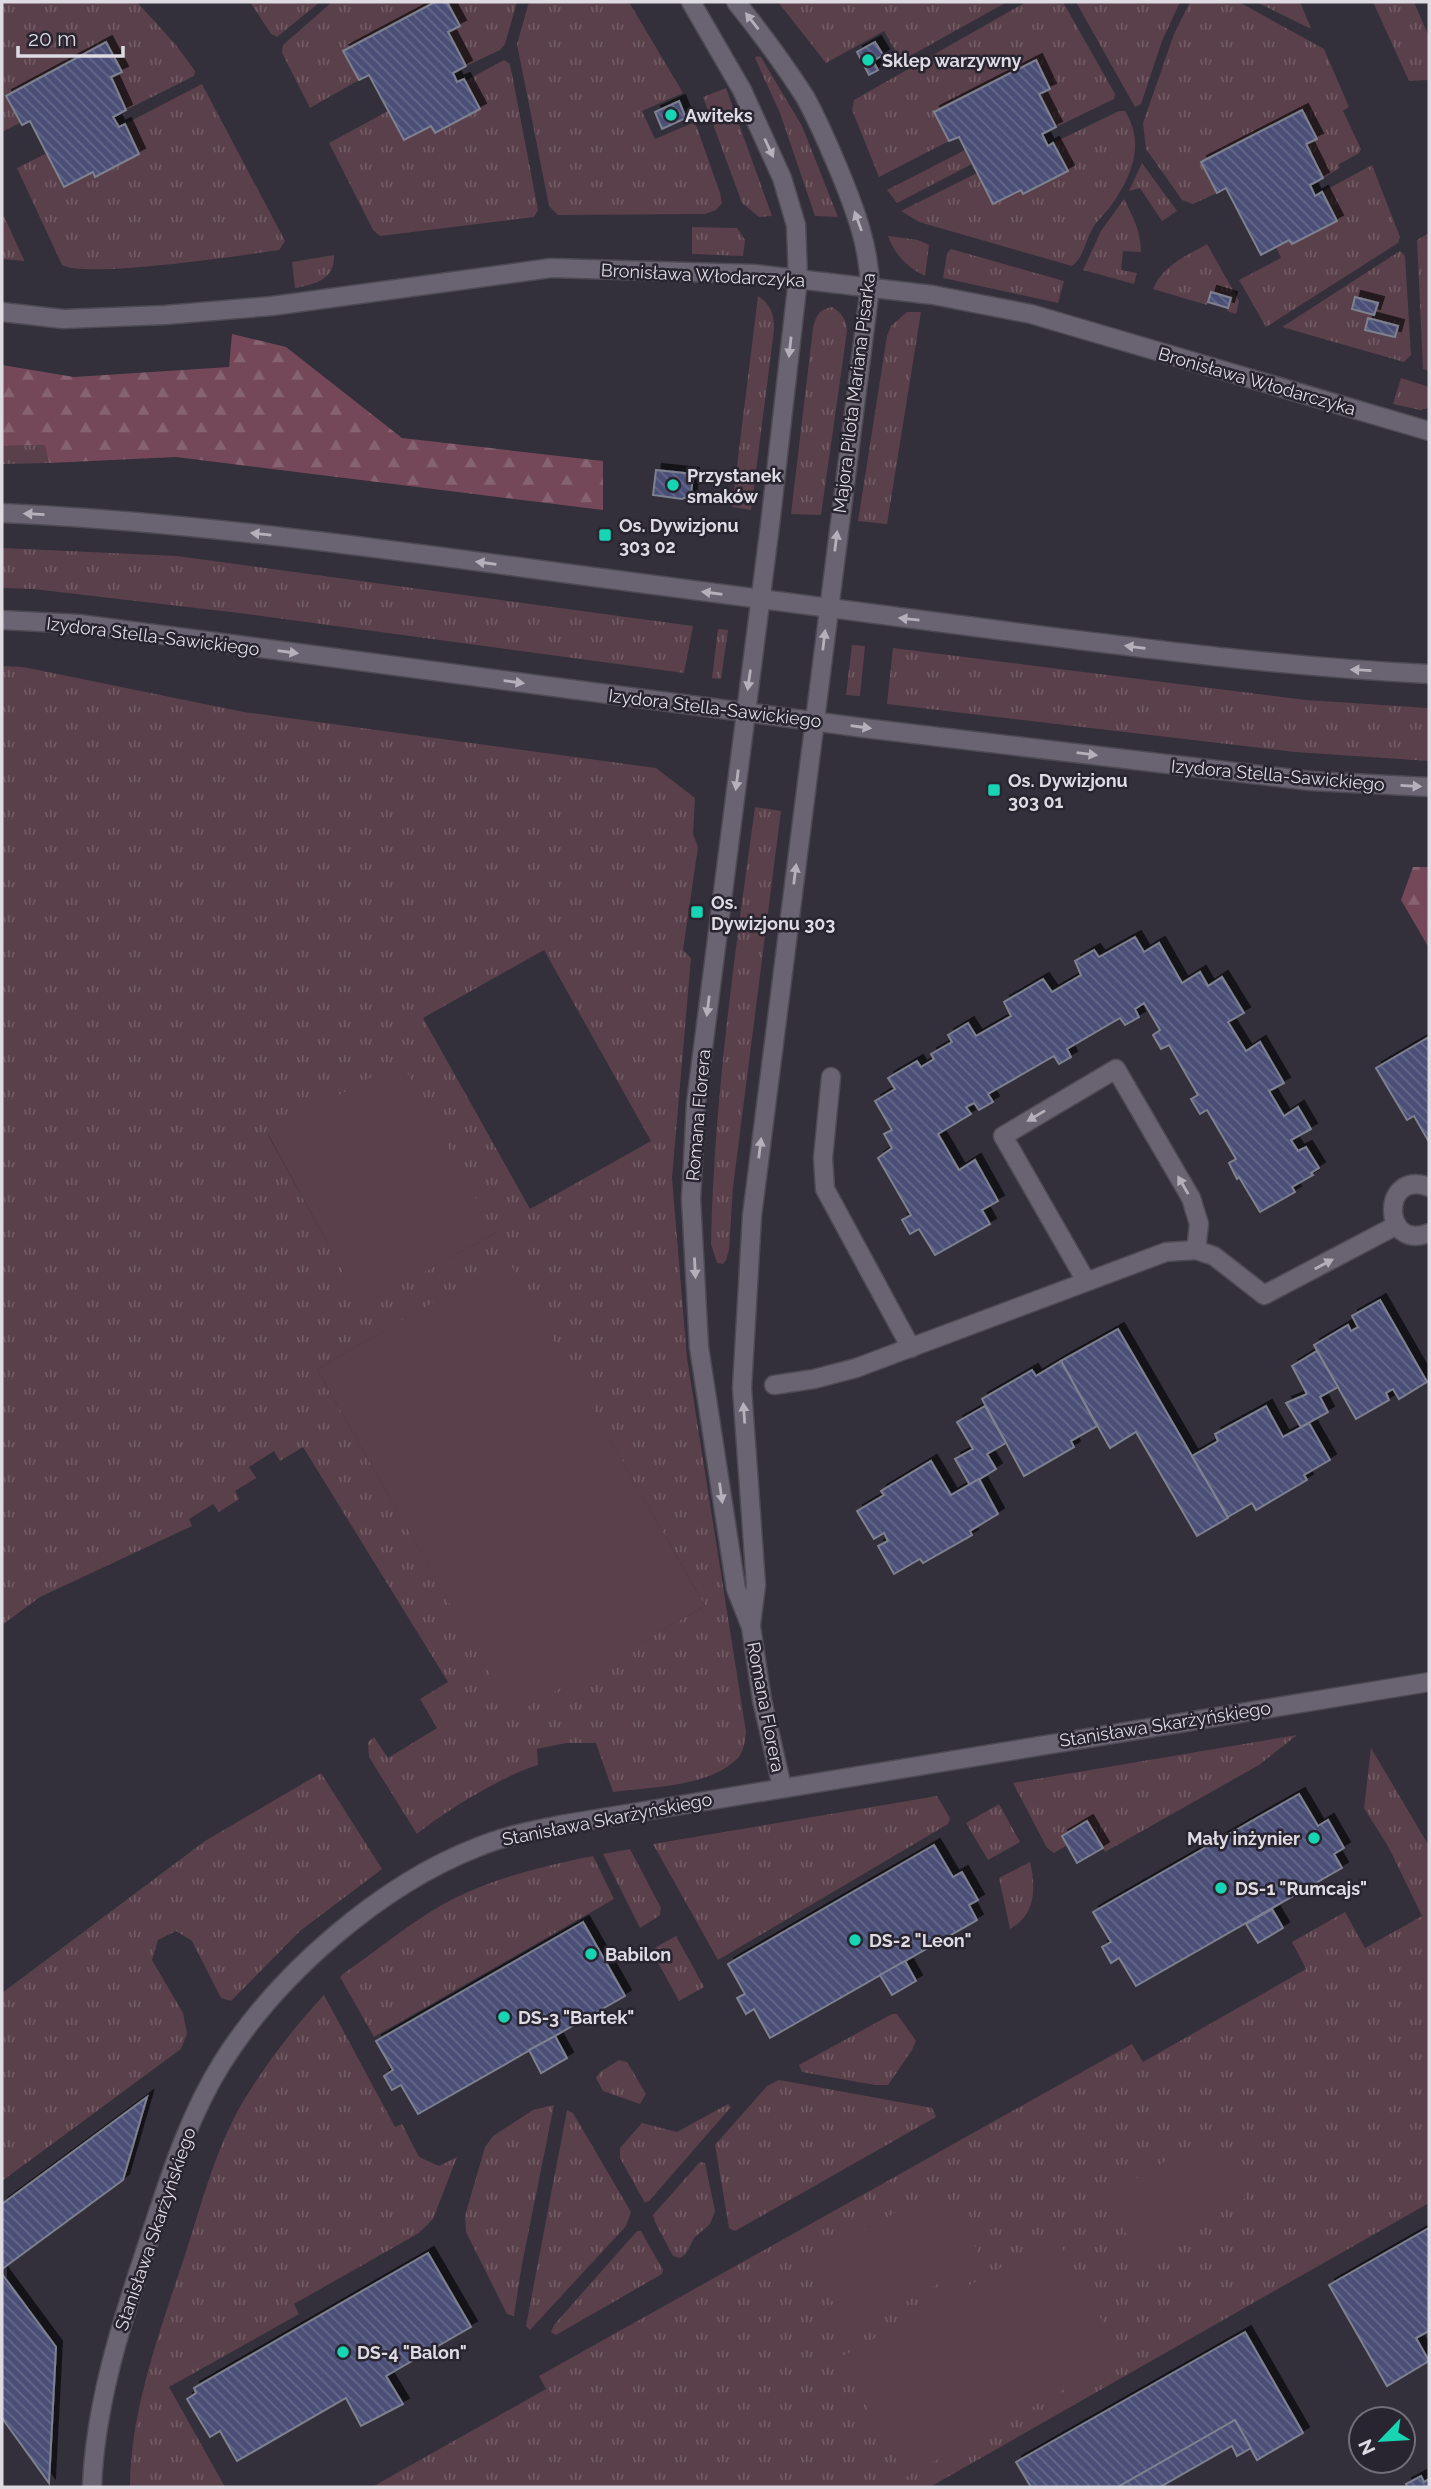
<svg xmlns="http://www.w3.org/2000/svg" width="1431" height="2489" viewBox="0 0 1431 2489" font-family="Raleway,sans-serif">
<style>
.grass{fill:url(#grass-tufts);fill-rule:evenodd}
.forest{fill:url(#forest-firs)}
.garden{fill:#5a404a}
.building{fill:url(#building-back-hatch);stroke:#7e8190;stroke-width:2;filter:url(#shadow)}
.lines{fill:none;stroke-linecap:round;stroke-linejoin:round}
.street-casing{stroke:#4e4a54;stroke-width:21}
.secondary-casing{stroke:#4e4a54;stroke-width:21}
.street{stroke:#6a6472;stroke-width:18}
.secondary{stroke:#6a6472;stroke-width:18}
.oneway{fill:#b5b1bb}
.poi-dot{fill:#17d5b3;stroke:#292530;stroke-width:2.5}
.labels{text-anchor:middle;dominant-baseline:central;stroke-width:5;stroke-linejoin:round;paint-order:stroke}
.poi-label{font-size:18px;font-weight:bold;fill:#dedbe3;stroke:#292530;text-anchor:start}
.street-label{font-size:18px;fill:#dedbe3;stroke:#292530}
</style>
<defs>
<pattern id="grass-tufts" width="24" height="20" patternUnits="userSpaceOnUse" patternTransform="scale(1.75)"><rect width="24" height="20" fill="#5a404a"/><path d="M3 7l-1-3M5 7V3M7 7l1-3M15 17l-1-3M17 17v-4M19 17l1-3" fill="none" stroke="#715b64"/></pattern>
<pattern id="forest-firs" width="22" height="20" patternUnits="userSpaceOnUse" patternTransform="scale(1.75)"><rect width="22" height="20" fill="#744859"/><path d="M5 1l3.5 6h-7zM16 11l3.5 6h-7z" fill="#876271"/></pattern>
<pattern id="building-back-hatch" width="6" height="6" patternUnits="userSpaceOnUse" patternTransform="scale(1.75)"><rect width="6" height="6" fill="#4b5077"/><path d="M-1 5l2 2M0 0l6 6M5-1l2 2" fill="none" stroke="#64698a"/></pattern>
<filter id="shadow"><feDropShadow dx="6" dy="-6" stdDeviation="0" flood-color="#0009"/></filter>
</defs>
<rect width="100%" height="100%" fill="#332f3b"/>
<!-- grass -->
<g class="grass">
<path d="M2,2H137L176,45L195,71L194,76L126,110L111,77L121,72L7,97L20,123L2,132Z"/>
<path d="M250,2H320L277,37L271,34Z"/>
<path d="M332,2H435L344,51L359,80L310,108L282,53L283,45Z"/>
<path d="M447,2H517L505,44L500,50L466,66L448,32L460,26Z"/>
<path d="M529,2H629L683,93L642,111L655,139L695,122L720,193L722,203L716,210L705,214L558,215L549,206L517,44Z"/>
<path d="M778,2H1007L901,61L884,31L826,63Z"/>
<path d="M1026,2H1063L1115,94L1114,99L1056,127L1039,94L1050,88L1036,61L934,112L949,141L879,177L852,110L854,100Z"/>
<path d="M1076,2H1180L1162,41L1141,104L1135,107Z"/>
<path d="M1190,2H1239L1324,49L1349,107L1343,111L1361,149L1359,153L1338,165L1340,168L1323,178L1306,144L1317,138L1302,110L1201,162L1217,193L1193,204L1182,200L1146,149L1143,123L1174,34Z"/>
<path d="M1256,2H1300L1311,28H1309Z"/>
<path d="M1373,2H1414L1429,37V80L1409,81Z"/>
<path d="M757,56L761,57L802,126L838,217L815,216L780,113L755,58Z"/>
<path d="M504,60L510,64L538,210L534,217L380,236L373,230L329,143L388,111L404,140L431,126L435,133L480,109L465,81Z"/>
<path d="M202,84L285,241L279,250C244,255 85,279 62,265L17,168L47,153L93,172L96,177L139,154L125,124Z"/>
<path d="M726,88L772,216L759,217L742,203L703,97Z"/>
<path d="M1119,111H1125C1146,144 1131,178 1110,207C1105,214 1097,220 1093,228C1085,241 1084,257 1072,266L919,222L901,211L977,173L993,204L1021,190L1023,193L1067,171L1053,143Z"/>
<path d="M965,150L972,164L897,203L887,190Z"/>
<path d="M1142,163L1177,211L1162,221L1140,188L1129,191Z"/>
<path d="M1372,165L1400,237L1398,243L1266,327L1239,280L1281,258L1276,247L1289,240L1292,244L1336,221L1322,192Z"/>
<path d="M1124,199C1133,217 1141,231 1141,252L1123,251L1121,270L1137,273L1134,284L1083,270L1101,231Z"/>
<path d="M2,212L24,260V261L2,259Z"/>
<path d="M692,227L737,228L745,240L743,256L692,254Z"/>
<path d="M1429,233V371L1423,369L1417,240Z"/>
<path d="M888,236L918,240L929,245L925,276C907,267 895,255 888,236Z"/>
<path d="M1207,244L1239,301L1236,314L1227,311L1231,298L1212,292L1207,305L1153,289C1162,266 1186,256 1207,244Z"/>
<path d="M951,249L1064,281L1058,303L943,278L947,253Z"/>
<path d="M1400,251L1405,256L1411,355L1404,362L1282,327Z"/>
<path d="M334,255C335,280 315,284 295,288L292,262Z"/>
<path d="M758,296C771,305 774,314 774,330L751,510L732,507Z"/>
<path d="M832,307C842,313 846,319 847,331L821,515L791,514L813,328C816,315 819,310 832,307Z"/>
<path d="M907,312H921L887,524L858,521L887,336L891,326Z"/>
<path d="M1401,378L1429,387V408L1420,410L1393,404Z"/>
<path d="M46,445L49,463L2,464V446Z"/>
<path d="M2,548L177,556L693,626L684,673L239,613L33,589L2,588Z"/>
<path d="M718,629L728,630L721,679L712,678Z"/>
<path d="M852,645L865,646L860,696L846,695Z"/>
<path d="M893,648L1306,700L1429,708V761L1295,752L887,704Z"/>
<path d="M2,666L23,667L244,712L656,768L695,798L693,834L698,847L683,950L691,958L672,1178L687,1358L746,1732C745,1741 744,1751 738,1758C710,1787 650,1787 613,1792L596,1743H566L537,1749L538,1765C504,1775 445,1811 417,1834L369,1757L368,1742L374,1737L388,1758L437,1728L420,1699L448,1682L303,1447L280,1461L274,1451L249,1467L256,1478L235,1491L239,1499L219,1512L213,1504L189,1519L192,1526L40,1597L2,1625ZM544,950L651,1141L530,1209L423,1018ZM268,1135L495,1233L362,1305ZM508,1261L705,1606L513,1714L317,1369Z"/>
<path d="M755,807L781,811L733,1187L729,1250L726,1260L723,1264L717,1263L711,1244C714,1097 735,953 755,807Z"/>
<path d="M1297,1735L1259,1765L1105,1852L1087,1821L1062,1835L1067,1845L1054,1853L1047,1848L1013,1783Z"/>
<path d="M1371,1748L1429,1846V2203L930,2487H372L546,2389L539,2376L1132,2044L1143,2062L1306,1969L1292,1942L1345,1912L1365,1948L1422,1916L1389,1848L1364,1808Z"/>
<path d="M321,1773L382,1869L300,1931L231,2001L221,1998L192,1941L176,1931L158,1940L152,1960L183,2013L187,2034L181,2049L2,2181V1993L205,1841Z"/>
<path d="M937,1796L950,1818L948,1824L718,1960L653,1844Z"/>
<path d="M999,1804L1020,1842L988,1860L966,1823Z"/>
<path d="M630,1849L661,1908L659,1916L640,1928L603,1854Z"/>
<path d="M593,1856L614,1899L374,2037L340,1977L343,1974C375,1952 406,1926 440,1906C486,1880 541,1866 593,1856Z"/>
<path d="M1030,1862C1036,1887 1036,1915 1010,1929L999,1878Z"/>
<path d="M676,1936L704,1987L679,2001L651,1950Z"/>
<path d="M324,1995L395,2127L402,2124L419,2157L439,2166L457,2157L433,2219L419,2233L294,2304L299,2314L169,2387L225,2487H130C130,2410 161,2328 185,2255C203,2200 217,2141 249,2092C271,2057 296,2025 324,1995Z"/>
<path d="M892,2014H897L916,2041L912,2050L888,2085H875L802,2072L799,2065Z"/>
<path d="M619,2060L627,2062L646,2094L640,2104L603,2091L596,2078L600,2072Z"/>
<path d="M779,2080L932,2108L936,2117L735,2231L729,2228L715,2145L767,2086Z"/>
<path d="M728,2104L731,2107L650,2200L645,2203L620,2158V2148L642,2123L677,2132Z"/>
<path d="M554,2105L522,2264L514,2316L507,2314L466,2232L465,2216L485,2147L493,2136L533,2110Z"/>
<path d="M567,2110L573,2113L631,2212L626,2226L530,2330L526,2326Z"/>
<path d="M700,2162L705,2163L715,2211L710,2224L694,2238L686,2254L680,2258L673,2256L655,2222L653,2215Z"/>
<path d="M637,2231H641L663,2270L662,2274L556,2335L551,2332L554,2325Z"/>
</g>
<!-- forest -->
<g class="forest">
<path d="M232,334L286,347L402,438L603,461V510L176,457L49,463L45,445L2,446V365L74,377L229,367Z"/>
<path d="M1413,867H1429V948L1401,900Z"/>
</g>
<!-- garden -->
<g class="garden">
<path d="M401,1061L495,1233L362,1306L268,1134Z"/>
<path d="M508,1260L705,1606L513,1715L317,1369Z"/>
<path d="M1208,2136L1245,2198L1141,2259L1105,2197Z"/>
<path d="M942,2187L982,2259L850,2333L810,2260Z"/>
<path d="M1056,2237L1122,2357L906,2477L839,2358Z"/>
</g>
<!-- building -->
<g class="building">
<path d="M435,2H447L460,26L448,32L466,66L453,73L457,82L464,79L480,109L435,133L431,126L404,140L369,75L359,80L343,51Z"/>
<path d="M106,42L122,72L111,77L126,110L113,117L119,127L125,124L139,154L95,177L93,172L64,187L30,121L22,125L6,96Z"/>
<path d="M875,42L883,55L873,61L878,70L869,75L857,52Z"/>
<path d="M1036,60L1050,89L1039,94L1056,127L1042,134L1048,146L1053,143L1068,171L1023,194L1021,190L993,204L959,137L949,141L934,112Z"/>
<path d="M679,101L686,118L662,129L655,112Z"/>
<path d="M1302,110L1317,139L1306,144L1323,178L1310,185L1315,196L1322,192L1337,221L1292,244L1289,240L1261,255L1226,188L1217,193L1201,162Z"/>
<path d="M1211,292L1231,298L1228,308L1208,302Z"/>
<path d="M1355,297L1378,303L1374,315L1352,309Z"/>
<path d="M1368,318L1398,326L1395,337L1365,330Z"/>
<path d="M656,470L693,474L691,495L682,499L653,495Z"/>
<path d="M1135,937L1144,952L1159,943L1182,983L1200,972L1208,986L1222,977L1244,1013L1228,1022L1246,1051L1260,1042L1284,1083L1269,1091L1284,1116L1298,1107L1311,1129L1291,1140L1298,1151L1306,1147L1319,1168L1311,1173L1313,1175L1292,1187L1295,1192L1260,1212L1239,1177L1237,1179L1229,1163L1236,1159L1207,1110L1200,1114L1191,1099L1198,1095L1169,1045L1161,1049L1153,1035L1160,1030L1144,1003L1135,1009L1139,1017L1125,1025L1120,1018L1067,1049L1071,1057L1059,1064L1054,1056L988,1094L993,1102L979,1110L974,1103L966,1107L971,1114L938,1134L959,1170L975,1160L998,1201L982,1210L990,1224L935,1255L919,1229L910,1234L902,1220L911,1215L878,1158L892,1148L884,1134L892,1130L875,1101L895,1089L888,1078L917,1061L921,1067L934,1059L931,1054L952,1042L948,1035L968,1023L976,1036L1011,1016L1004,1002L1043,979L1052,992L1081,975L1075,961L1094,950L1099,957Z"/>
<path d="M1429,1037V1142L1414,1116L1407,1120L1376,1068Z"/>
<path d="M1380,1300L1427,1382L1399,1399L1393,1389L1386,1393L1389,1400L1356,1419L1314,1345L1348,1325L1351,1331L1358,1327L1352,1316Z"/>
<path d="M1118,1329L1228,1518L1197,1536L1136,1432L1110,1448L1061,1361Z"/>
<path d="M1317,1351L1338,1387L1320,1397L1328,1412L1301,1427L1286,1403L1307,1394L1292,1366Z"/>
<path d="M1061,1361L1097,1426L1071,1441L1074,1447L1024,1476L982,1399L1032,1370L1036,1376Z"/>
<path d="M985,1406L1006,1443L987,1454L996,1469L970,1485L955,1459L973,1449L957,1422Z"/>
<path d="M1266,1406L1283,1437L1309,1423L1330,1460L1304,1475L1307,1480L1256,1510L1252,1503L1228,1517L1192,1456L1218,1441L1215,1434Z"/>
<path d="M931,1461L951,1495L979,1479L998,1514L970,1531L972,1535L923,1563L920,1559L894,1574L878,1546L888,1541L884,1533L874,1539L857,1511L884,1495L881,1491Z"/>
<path d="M1299,1794L1318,1826L1328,1820L1344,1848L1334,1854L1342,1868L1136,1986L1119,1958L1111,1963L1102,1947L1111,1942L1093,1912Z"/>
<path d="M1087,1821L1103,1848L1077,1863L1062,1836Z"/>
<path d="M934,1845L953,1877L962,1872L978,1900L969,1905L977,1920L770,2038L754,2009L746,2014L737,1998L745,1994L728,1964Z"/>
<path d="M1272,1909L1283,1928L1258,1943L1246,1924Z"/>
<path d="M583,1922L625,1996L418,2114L401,2085L392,2090L384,2076L393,2070L376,2041Z"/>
<path d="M905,1961L916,1981L892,1995L880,1975Z"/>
<path d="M555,2036L567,2058L541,2073L529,2050Z"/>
<path d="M147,2097L123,2180L2,2269V2204Z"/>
<path d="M1429,2228V2331L1416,2338L1429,2361L1387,2386L1329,2285Z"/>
<path d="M428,2253L471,2327L386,2376L403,2404L361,2426L346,2398L237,2461L220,2431L210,2437L187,2399L196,2393L194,2388Z"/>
<path d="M2,2274L56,2347L49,2483L2,2418Z"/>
<path d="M1245,2332L1303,2433L1257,2460L1235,2420L1118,2487H1031L1016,2462Z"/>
<path d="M1235,2420L1251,2448L1237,2456L1232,2446L1160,2487H1118Z"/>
<path d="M1421,2476L1424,2482L1429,2479V2487H1407L1406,2484Z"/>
</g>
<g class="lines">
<!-- street casing -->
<g class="street-casing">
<g id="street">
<path d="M691,2L742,90L782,178L796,225L798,279L770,525L696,1103L691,1199L699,1347L736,1589L751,1627L762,1700L782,1787"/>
<path d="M736,2C761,33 784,64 805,97C819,122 830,149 841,175C856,212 869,247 870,287L752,1216L742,1388L756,1585L751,1624"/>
<path d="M2,312L63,319L165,315L272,306L551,268L755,274L933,295L1031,314L1429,431"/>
<path d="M831,1077L823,1158L825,1189L911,1348"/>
<path d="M1429,1187C1381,1168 1381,1252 1429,1233"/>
<path d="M1086,1281L1003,1136L1116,1069L1191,1198L1199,1224L1196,1250"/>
<path d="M774,1385L814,1379L856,1368L1166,1252L1196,1250L1214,1256L1264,1295L1397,1225"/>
<path d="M92,2487C95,2408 119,2330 144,2255C166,2190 185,2122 222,2063C277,1975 380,1885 478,1847C504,1836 532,1831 560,1825L1429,1682"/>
</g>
</g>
<!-- secondary casing -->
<g class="secondary-casing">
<g id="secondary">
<path d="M2,513C175,521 347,544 519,567C681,589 843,610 1006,631C1147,649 1287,667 1429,674"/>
<path d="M2,620L79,624L872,729L1311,781L1429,787"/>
</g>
</g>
<!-- street -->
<use href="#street" class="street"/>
<!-- secondary -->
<use href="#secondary" class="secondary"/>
</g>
<!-- one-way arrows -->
<defs><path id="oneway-solid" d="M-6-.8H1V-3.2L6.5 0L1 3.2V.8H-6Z" transform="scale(1.75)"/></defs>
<g class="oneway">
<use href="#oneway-solid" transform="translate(752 21) rotate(-128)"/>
<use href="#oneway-solid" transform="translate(769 148) rotate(65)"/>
<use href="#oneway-solid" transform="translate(858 221) rotate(-110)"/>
<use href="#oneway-solid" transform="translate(790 347) rotate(96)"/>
<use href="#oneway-solid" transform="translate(34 514) rotate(-177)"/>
<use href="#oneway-solid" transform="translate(261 534) rotate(-174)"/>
<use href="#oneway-solid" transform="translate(836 541) rotate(-83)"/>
<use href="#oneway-solid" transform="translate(486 563) rotate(-172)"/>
<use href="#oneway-solid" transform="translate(712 593) rotate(-172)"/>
<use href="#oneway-solid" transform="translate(909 619) rotate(-174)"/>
<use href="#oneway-solid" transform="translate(824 640) rotate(-83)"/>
<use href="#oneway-solid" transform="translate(1135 647) rotate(-173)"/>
<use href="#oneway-solid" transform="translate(288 652) rotate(8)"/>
<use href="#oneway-solid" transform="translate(1361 670) rotate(-177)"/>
<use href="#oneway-solid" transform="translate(749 680) rotate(98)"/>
<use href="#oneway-solid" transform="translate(514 682) rotate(8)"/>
<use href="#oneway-solid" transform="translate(861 727) rotate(8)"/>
<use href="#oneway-solid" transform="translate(1087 754) rotate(7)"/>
<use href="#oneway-solid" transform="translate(737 780) rotate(97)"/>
<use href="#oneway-solid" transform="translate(1411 786) rotate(3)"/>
<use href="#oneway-solid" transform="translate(795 874) rotate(-83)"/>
<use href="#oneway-solid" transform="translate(708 1006) rotate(97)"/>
<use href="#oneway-solid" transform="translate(1036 1116) rotate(149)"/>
<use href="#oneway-solid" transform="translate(760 1148) rotate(-83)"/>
<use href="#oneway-solid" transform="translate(1183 1185) rotate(-120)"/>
<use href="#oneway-solid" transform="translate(1324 1264) rotate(-28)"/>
<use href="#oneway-solid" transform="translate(695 1268) rotate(87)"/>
<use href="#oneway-solid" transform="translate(744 1413) rotate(-94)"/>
<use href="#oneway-solid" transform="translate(721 1493) rotate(82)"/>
</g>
<!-- markers -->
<g class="poi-dot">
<circle cx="868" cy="60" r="7"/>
<circle cx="671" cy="115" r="7"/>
<circle cx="673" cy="485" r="7"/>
<rect x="598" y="528" width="14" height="14" rx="3.5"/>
<rect x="987" y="783" width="14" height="14" rx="3.5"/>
<rect x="690" y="905" width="14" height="14" rx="3.5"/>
<circle cx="1314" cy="1838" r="7"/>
<circle cx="1221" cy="1888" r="7"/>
<circle cx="855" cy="1940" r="7"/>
<circle cx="591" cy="1954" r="7"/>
<circle cx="504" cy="2017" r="7"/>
<circle cx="343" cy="2352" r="7"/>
</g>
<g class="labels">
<!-- poi labels -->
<g class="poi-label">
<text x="882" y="60">Sklep warzywny</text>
<text x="685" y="115">Awiteks</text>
<text x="687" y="475">Przystanek<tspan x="687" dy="21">smaków</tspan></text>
<text x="619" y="525">Os. Dywizjonu<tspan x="619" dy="21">303 02</tspan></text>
<text x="1008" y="780">Os. Dywizjonu<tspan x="1008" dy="21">303 01</tspan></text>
<text x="711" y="902">Os.<tspan x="711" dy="21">Dywizjonu 303</tspan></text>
<text x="1300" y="1838" text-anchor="end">Mały inżynier</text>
<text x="1235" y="1888">DS-1 "Rumcajs"</text>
<text x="869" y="1940">DS-2 "Leon"</text>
<text x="605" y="1954">Babilon</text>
<text x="518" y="2017">DS-3 "Bartek"</text>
<text x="357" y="2352">DS-4 "Balon"</text>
</g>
<!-- street labels -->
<g class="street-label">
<text transform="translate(703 275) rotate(3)">Bronisława Włodarczyka</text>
<text transform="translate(1257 381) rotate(16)">Bronisława Włodarczyka</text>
<text transform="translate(854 393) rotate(-83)">Majora Pilota Mariana Pisarka</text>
<text transform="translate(153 636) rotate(7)">Izydora Stella-Sawickiego</text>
<text transform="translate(715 708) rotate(7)">Izydora Stella-Sawickiego</text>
<text transform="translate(1278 775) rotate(5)">Izydora Stella-Sawickiego</text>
<text transform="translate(698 1115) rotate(-85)">Romana Florera</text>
<text transform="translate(766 1707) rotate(79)">Romana Florera</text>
<text transform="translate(1165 1724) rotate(-9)">Stanisława Skarżyńskiego</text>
<text transform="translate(607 1819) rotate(-11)">Stanisława Skarżyńskiego</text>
<text transform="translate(155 2229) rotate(-71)">Stanisława Skarżyńskiego</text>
</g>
</g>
<!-- border -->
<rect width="1431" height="2489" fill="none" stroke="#dedbe3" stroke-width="7"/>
<!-- north arrow -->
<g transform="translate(1382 2440) rotate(245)"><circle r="33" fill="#292530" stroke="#716e78" stroke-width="2"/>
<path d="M0-5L12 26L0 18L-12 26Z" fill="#17d5b3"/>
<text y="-10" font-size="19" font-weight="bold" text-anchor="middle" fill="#dedbe3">N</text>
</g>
<!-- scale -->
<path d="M18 46v10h105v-10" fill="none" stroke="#dedbe3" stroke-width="3.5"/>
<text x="28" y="46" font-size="21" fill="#dedbe3" stroke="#292530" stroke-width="5" paint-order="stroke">20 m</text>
</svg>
